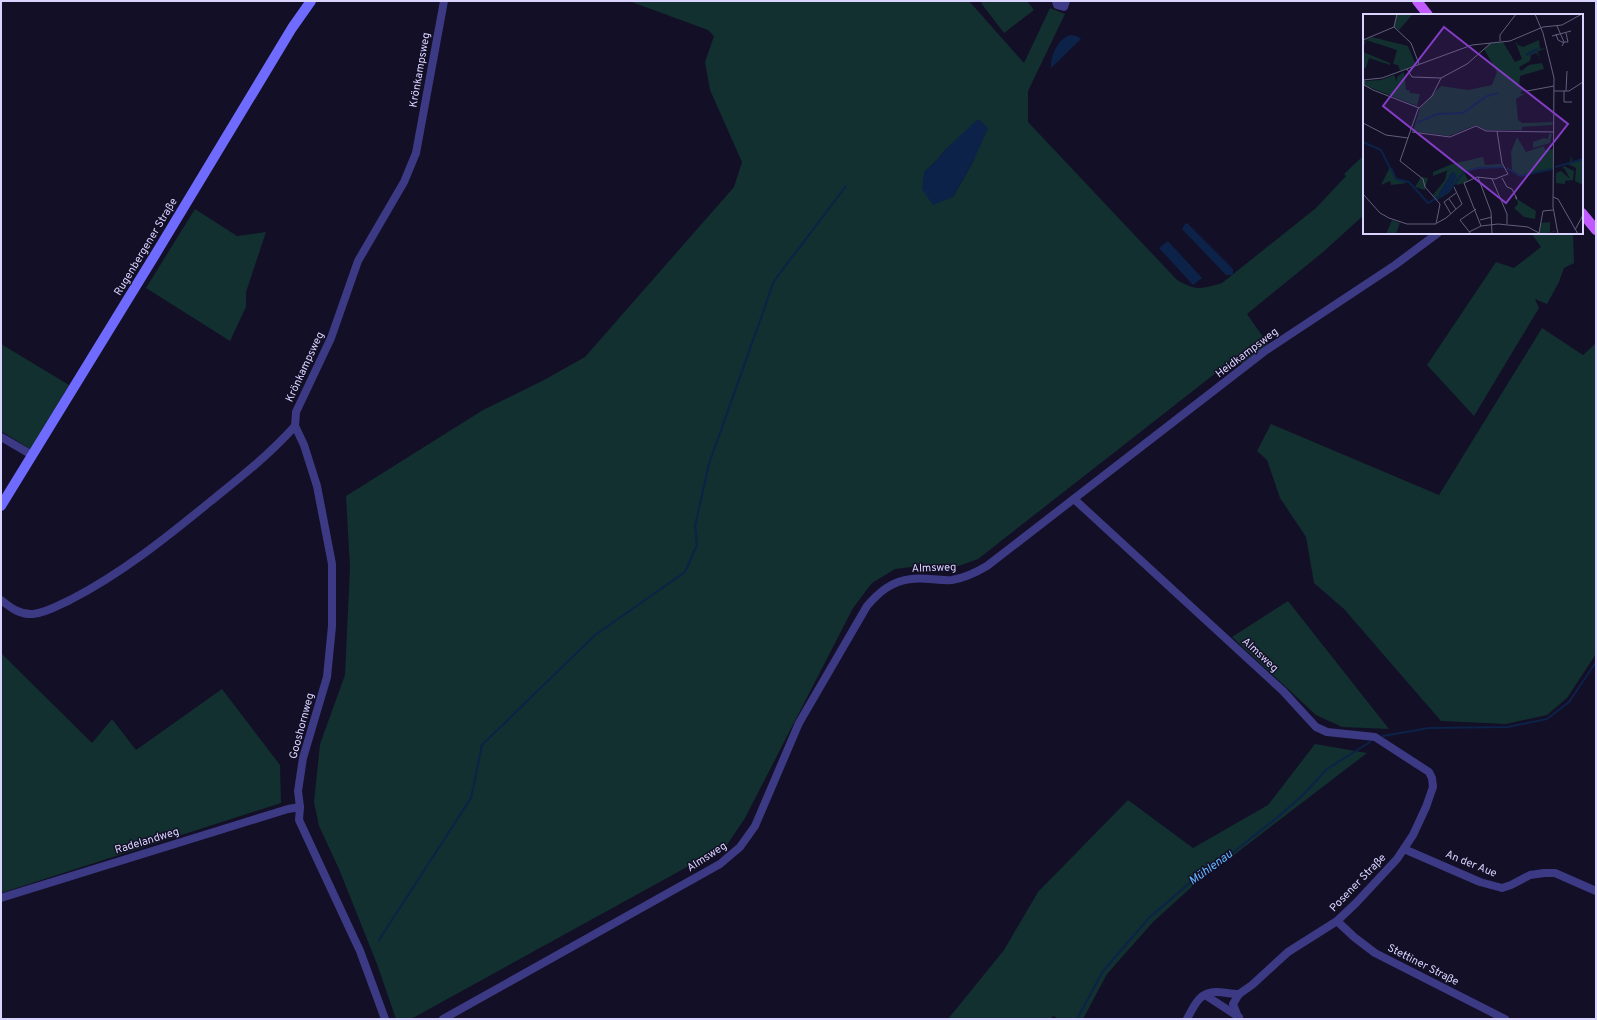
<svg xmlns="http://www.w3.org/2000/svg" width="1597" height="1020" viewBox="0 0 1597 1020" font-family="Overpass,sans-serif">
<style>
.green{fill:#12302f;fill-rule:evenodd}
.water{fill:#0c2248}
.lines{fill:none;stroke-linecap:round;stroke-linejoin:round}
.stream{stroke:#0c2248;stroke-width:2}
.street{stroke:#3d3a85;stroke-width:8}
.secondary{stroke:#6f6bff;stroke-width:10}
.primary{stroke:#c25bff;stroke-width:10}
.labels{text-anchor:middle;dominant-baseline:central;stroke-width:3;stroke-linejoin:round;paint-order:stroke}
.street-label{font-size:11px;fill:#d9d4ff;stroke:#130f26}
.water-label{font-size:12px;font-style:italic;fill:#62b6ff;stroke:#130f26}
.inset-river{fill:none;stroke:#0c2248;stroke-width:2}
.inset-road{fill:none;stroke:#625e7d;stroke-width:1}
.view{fill:#843dc5;fill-opacity:0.15;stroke:#843dc5;stroke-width:2}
.inset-edge{fill:none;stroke:#d9d4ff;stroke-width:2}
</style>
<rect width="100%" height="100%" fill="#130f26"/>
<!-- green -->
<g class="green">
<path d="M629,1H969L1024,63L1050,8L1065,14L1028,91V122L1177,280C1196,291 1202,289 1222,283L1316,208L1346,176L1344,174L1364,155V215L1323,252L1247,314L1268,344L1242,364L1235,358L978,559L953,568L927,565L895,569L872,583L853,608L745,818L727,845L411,1019H396L377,964L339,869L319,826L314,802L320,744L345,675L350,567L346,496L483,410L544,380L585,357L734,187L742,162L710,90L705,62L714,36L708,30ZM948,147L974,160L953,197L924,172L934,163Z"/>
<path d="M983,1H1027L1034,10L1004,33L981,3Z"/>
<path d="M195,209L237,236L266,232L246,292V307L230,341L146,288Z"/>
<path d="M1531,233H1573L1574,263L1564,268L1559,282L1547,304L1535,299L1539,308L1474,416L1427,365L1496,262L1514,268L1541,247Z"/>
<path d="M1542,328L1583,355L1596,343V654L1567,698L1547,715L1506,724L1441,721L1344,609L1314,583L1306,537L1280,498L1267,460L1257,451L1271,424L1439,495Z"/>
<path d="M1,344L69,385L30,449L1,431Z"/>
<path d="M1288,601L1389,729L1342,727L1316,715L1232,637Z"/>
<path d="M1,653L92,743L112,719L136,750L222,689L280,765L281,803L1,893Z"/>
<path d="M1315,744L1367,753L1217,868L1196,883L1153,922L1107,974L1083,1019H1058L1054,1016L1049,1019H948L1004,950L1038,892L1128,800L1193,848L1268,805Z"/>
</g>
<!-- water -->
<g class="water">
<path d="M1070,35L1077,36L1081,39L1051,68C1050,55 1058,39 1070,35Z"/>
<path d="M978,119L988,128L974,160L953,197L933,205L922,189L924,172L934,163L948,147Z"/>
<path d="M1187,223L1233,269V275H1226L1182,229L1185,224Z"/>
<path d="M1168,241L1202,278L1193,285L1159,248Z"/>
</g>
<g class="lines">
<!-- stream -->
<g class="stream">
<path d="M1383,736L1429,728L1508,727L1547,719L1569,702L1596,662"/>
<path d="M379,940L471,798L482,745L595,635L685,572L697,545L695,526L709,464L774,281L846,186"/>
<path d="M1077,1019L1103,971L1149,918L1193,880L1235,851L1279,816L1303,795L1327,769L1370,742"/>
</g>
<!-- street -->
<g class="street">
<path d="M1056,1L1057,5L1064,7L1066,1"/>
<path d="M295,426L304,445L317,486L332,564V626L327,677L303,758L298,791L300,807L299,820L360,951L385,1019"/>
<path d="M1,437L32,455"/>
<path d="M1074,499L1283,691L1316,727L1327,732L1375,737L1429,772L1432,778L1433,787L1426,807L1413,835L1397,859L1356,903L1337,921L1288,952L1252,985L1239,994L1233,1004L1238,1017"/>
<path d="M1,600C11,608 20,615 33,614C46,613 59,605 70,600C121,574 167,537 211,501C241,477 270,454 295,426L296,412L331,338L358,261L404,182L416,153L444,1"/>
<path d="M1404,849L1480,882L1502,888L1511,885L1530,875L1544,873H1555L1596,891"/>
<path d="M1,898L288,809L300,807"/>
<path d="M1337,921L1354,937L1375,953L1505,1019"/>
<path d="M1205,995L1239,1017"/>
<path d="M443,1019L720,864L740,847L755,826L799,723L867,606C879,592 892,581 911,579C924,577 938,581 952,580C965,578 975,573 987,566L1265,351L1395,265L1438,233"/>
<path d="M1187,1019C1194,1006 1199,992 1216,992C1223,992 1231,994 1239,994"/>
</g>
<!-- secondary -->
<path class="secondary" d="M1,506L158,250L292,28L311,1"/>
<!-- primary -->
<g class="primary">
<path d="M1417,1L1428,15"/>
<path d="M1582,213L1596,230"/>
</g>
</g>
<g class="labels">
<!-- street labels -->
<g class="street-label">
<text transform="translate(420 70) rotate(-80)">Krönkampsweg</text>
<text transform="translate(146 247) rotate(-59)">Rugenbergener Straße</text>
<text transform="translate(1247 353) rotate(-37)">Heidkampsweg</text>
<text transform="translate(305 367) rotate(-65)">Krönkampsweg</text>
<text transform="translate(934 568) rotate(-2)">Almsweg</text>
<text transform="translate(1260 655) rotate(43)">Almsweg</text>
<text transform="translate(302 726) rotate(-75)">Gooshornweg</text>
<text transform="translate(147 841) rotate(-17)">Radelandweg</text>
<text transform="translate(707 857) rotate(-33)">Almsweg</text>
<text transform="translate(1471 864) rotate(22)">An der Aue</text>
<text transform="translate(1358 883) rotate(-46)">Posener Straße</text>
<text transform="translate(1423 965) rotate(27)">Stettiner Straße</text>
</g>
<!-- water labels -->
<g class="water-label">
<text transform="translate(1211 868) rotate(-36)">Mühlenau</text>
</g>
</g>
<!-- overview -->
<g transform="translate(1363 14)">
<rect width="220" height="220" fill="#130f26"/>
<path d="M34,0H50L36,16L31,13ZM9,23L45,32L53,51L37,57L35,51L30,50L34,36L3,26L0,35V27ZM176,26L177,35L183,34L174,38L178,44L173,39L168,41L167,47L156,53L158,57L166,51L179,49L181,55L157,62L156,75L157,73L161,74L157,80L163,79L153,85L155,106L159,109L190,108L189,111L159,113V116H123L113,111L86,122L50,117L57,94L78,72L105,76L129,71L134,58L121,35L128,29L140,28L152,48L159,45L152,27L155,31L160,33ZM0,38L27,49V51L6,44L3,54H0ZM41,58L43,76H46L47,79L57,80L54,92L1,71V67L18,66L31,61L34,68V63ZM186,120H189L187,129L170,134V128L181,124L185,125ZM154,123L163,138L181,132L182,136L190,135V155L158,162L149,156L148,138ZM208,141L209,148L220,145V171L212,167L213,154L204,150L207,149ZM120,143L122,151L138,150L141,154H115L101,158L105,166L101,169L94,171L93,169L86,179L74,186L70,181L82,166L84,157L91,154L70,162V158L89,150ZM90,157L89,170L78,181L76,180ZM201,152L211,157L210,166L202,167V170L193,169V159L198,157L207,165L201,154L199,155ZM27,153L34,165L44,169L28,171L27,167L18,171ZM58,163L65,164L62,176L52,173ZM154,185L173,197L172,205L161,203L151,194L155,190ZM29,206L37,209L33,220H23ZM187,208V218L192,217V218L176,220L178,209Z" fill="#12302f" fill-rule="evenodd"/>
<path d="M90,157L94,162L85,177L77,182L76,180Z" fill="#0c2248"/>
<path class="inset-river" d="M163,41L175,35M54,109L74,100L100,99L124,82L135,79M0,128L18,136L27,154M192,153L220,145M28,154L33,165L46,168L65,189L85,178L101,158L115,154L140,153M144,154L157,162L189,155"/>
<path class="inset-road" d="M172,0L180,19L191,64L190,193L195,220M194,12L201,28L199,32M31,13L34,0M193,20L195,26L201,29M189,22L208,17M0,26L31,13L48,29L56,50M137,27V21L153,0M201,28H205L203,19M44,55L49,63L78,64L104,50L128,29M0,66L19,64L109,31L147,27L180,13L199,11L219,0M1,66V71L10,76L56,94M164,77L191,72M191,77H206L220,68M201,77V88H209M203,77L204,57M0,109L23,121L45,124M49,118L87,123L113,112L123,117L190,118M115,163L128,198L129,220M139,164L144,173L149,175L154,185H153V182M129,165L144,200V210M0,180L17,199L26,204L44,210H73M190,183L195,185L215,220M86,185L93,195M88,200L81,188L93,179M117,206L129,203M74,209L83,204L99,190L91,173M73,210L77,190L62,173L60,165L37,147L55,95L69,82L78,64M118,212L101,169L114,163L132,165L145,160L139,149L134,117M212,216L220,201M106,218L118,212L135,210L165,213L176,219L180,197L190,196M108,220L97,206L113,195"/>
<path class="view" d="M81,13L205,110L143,189L20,92Z"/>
<rect width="220" height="220" class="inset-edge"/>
</g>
<!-- border -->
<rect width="1597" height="1020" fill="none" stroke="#d9d4ff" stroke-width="4"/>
</svg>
